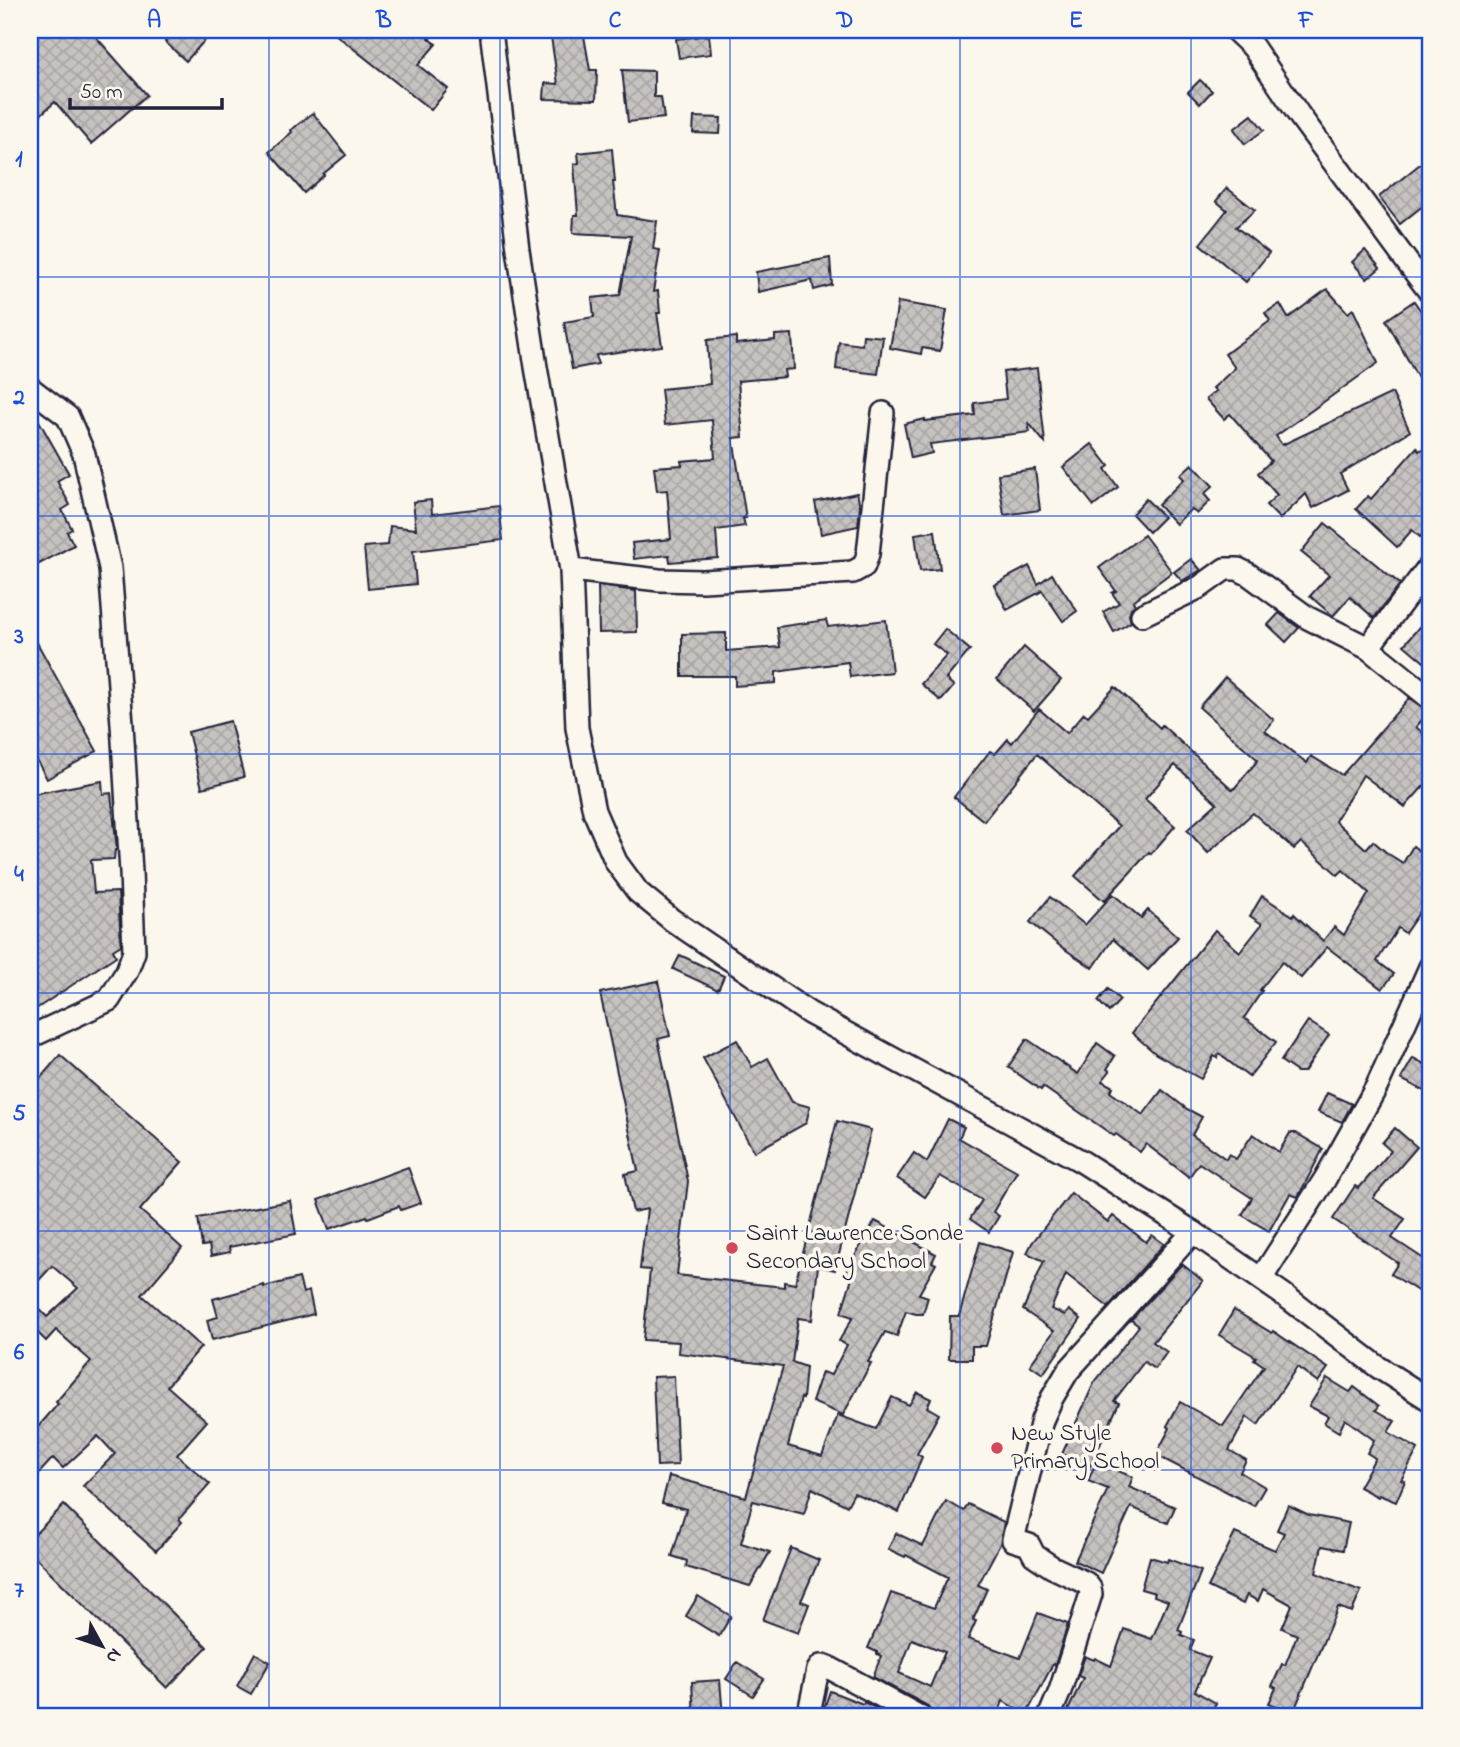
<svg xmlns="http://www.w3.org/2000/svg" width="1460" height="1747" viewBox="0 0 1460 1747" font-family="'Indie Flower',sans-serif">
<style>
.building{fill:url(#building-cross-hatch);stroke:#22223b;stroke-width:2;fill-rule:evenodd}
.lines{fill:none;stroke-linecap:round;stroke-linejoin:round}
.street-casing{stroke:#22223b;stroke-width:26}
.street{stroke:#fbf7ec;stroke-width:21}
.grid{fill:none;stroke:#1d4ed8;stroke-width:2;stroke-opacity:0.55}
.poi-dot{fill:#d1495b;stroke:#fbf7ec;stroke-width:2.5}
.labels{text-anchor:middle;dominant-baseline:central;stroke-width:7;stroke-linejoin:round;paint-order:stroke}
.poi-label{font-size:24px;fill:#22223b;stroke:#fbf7ec;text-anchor:start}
.neatline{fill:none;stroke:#1d4ed8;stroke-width:2.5}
.grid-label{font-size:23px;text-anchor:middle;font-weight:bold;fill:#1d4ed8}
</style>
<defs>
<pattern id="building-cross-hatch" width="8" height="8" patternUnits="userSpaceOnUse" patternTransform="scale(1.75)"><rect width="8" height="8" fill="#c6c2c0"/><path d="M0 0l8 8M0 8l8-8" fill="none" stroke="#aaa6a6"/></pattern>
</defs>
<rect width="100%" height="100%" fill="#fbf7ec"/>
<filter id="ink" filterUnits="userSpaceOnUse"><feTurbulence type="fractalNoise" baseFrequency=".0143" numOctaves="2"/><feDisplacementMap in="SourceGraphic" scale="14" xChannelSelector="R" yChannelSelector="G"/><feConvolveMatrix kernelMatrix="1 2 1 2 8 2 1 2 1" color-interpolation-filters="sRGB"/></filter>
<g filter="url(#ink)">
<!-- building -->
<g class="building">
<path d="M30,30H90L147,95L91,144L55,102L30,124Z"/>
<path d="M176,30H194L205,40L186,61L165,42Z"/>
<path d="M330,30H435L428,37L436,44L418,65L448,89L431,110Z"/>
<path d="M550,30H583L590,70H597L596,100L544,99L545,83L558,84Z"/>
<path d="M709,35L711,54L679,58L676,39Z"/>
<path d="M622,70L654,71V97H661L664,118L628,122Z"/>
<path d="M1200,80L1212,91L1200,104L1188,92Z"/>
<path d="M313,113L346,155L323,174L324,175L304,193L269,152L292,132L291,130Z"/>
<path d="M1252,115L1264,130L1245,144L1234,129Z"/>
<path d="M694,117L721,118L720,134L693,133Z"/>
<path d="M612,149L615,182H613L617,215L657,221L653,249L660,250L653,292L658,291L660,313H657L662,346L596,355L598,364L572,369L564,322L594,317L592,298L620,295L631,236L573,233L574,215H578L574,164L579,163L578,153Z"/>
<path d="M1430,156V200L1400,224L1379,197Z"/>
<path d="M1227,188L1255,210L1236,227L1269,253L1246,282L1200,244L1227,210L1216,201Z"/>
<path d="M1365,250L1380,268L1367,279L1352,262Z"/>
<path d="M830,258L832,285L814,290L812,280L758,292L756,272Z"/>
<path d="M1327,289L1348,313L1353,309L1378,363L1276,436L1282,445L1392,393L1410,431L1340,474L1348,490L1313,508L1306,494L1280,519L1266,505L1277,495L1258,473L1271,461L1230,414L1224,419L1206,399L1216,391L1213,388L1235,368L1225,354L1270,321L1265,313L1280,304L1288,318Z"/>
<path d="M1414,301L1430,324V400L1386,320Z"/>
<path d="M898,302L947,310L940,351L922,348L921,354L890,348Z"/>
<path d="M792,334L794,369L784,370L785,377L738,381L743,437L733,438L746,518H743L745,526L716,530L718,558L670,562L669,555L634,559L632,543L671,539L667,490L657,491L654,467L682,465L681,461L715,458L712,420L665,425L661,389L710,384L707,340L736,337V344L775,340V335Z"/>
<path d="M863,335L883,337L878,374L836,369L839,342L862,345Z"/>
<path d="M1037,368L1045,443L1028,422L1030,432L930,444L932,453L911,458L904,424L925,419V421L975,415L974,403L1006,399L1003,372Z"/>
<path d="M30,405L69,474L57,481L70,505L62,510L72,529L67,532L74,545L30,569Z"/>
<path d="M1092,444L1109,466L1105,469L1118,487L1094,506L1063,467Z"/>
<path d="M1430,446V526L1420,537L1412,530L1397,547L1356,509L1368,496L1371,499L1417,447L1419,451Z"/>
<path d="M1192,464L1213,486L1204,494L1210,501L1197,514L1191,509L1176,524L1158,505L1184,479L1180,475Z"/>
<path d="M1035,469L1040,510L1004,515L998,474Z"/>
<path d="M857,493L860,506L858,526L821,534L815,502Z"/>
<path d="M1146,499L1164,517L1149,532L1132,514Z"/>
<path d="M431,500L432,514L499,506L503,540L413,551L416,584L368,589L364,547L388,545L390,526L416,529L413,502Z"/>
<path d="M1325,523L1400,584L1374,618L1350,597L1333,616L1310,596L1329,575L1301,552Z"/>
<path d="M935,531L940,569L920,571L915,534Z"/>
<path d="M1144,535L1172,572L1133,601L1135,605L1131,608L1129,615L1131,622L1114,632L1103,612L1119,603L1112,593L1116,591L1099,568Z"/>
<path d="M1191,559L1201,570L1182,581L1174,572Z"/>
<path d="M1029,566L1038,584L1052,574L1077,611L1063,621L1041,589L1042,591L1007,610L994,585Z"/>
<path d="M598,586L636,591L637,632L599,633Z"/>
<path d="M1279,613L1299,628L1286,642L1268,625Z"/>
<path d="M826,620L828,627L886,620L892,672L850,677L848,662L776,672V683L735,686V676H682V634L726,633V651L780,647L777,627Z"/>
<path d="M1419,627L1430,636V667L1404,645Z"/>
<path d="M945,629L970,650L946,679L954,686L941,701L921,684L947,655L933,644Z"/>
<path d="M30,630L97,751L47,779L30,748Z"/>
<path d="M1024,647L1061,680L1034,711L997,679Z"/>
<path d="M1225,677L1274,720L1265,731L1307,763L1311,756L1342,775L1409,698L1429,712L1416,727L1430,739V779L1405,807L1363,775L1335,821L1366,849L1373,841L1387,853L1403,863L1413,846L1430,859V916L1421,910L1405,933L1398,928L1377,961L1394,974L1382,989L1327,947L1301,978L1282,962L1260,990L1262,991L1244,1018L1276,1042L1249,1077L1219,1054L1217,1058L1214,1056L1201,1079L1156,1054L1132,1033L1215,930L1240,952L1262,924L1250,916L1262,896L1293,916L1294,914L1323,941L1334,927L1344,935L1369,893L1343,870L1338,875L1301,842L1294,849L1253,813L1208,853L1187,830L1217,803L1175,765L1145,799L1175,826L1151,854L1149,852L1104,901L1075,876L1119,826L1037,754L984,821L954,797L990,751L995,754L1008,739L1012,743L1039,709L1067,733L1084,713L1088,716L1115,687L1160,728L1162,725L1233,790L1258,760L1199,707Z"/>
<path d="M230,721L244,777L202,788L188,732Z"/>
<path d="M102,781L103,794L111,793L117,850H115L114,859L91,860L94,893L118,892L121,945L113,950L116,956L30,1013V798L38,793Z"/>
<path d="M1113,894L1141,918L1148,910L1178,937L1148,970L1113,939L1093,968L1060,946L1030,922L1050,897L1085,925Z"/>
<path d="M680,955L724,976L718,990L673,969Z"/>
<path d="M658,981L670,1036L658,1039L688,1181L677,1275L784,1287V1282L795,1284L837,1121L871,1130L835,1270L818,1266L812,1320L798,1318L792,1362L806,1367L803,1399L801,1398L788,1446L822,1456L838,1415L876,1429L892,1397L909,1405L917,1392L931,1399L927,1407L939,1414L917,1454L922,1457L899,1512L854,1493L847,1506L812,1488L804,1514L753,1501L741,1543L770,1552L750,1586L686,1567L687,1561L672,1556L686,1509L662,1503L669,1476L746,1497L783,1366L678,1353L679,1342L643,1340L650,1270L640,1269L647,1209L633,1212L625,1174L638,1171L600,993Z"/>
<path d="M1108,989L1120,1000L1109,1012L1098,1001Z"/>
<path d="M1308,1021L1329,1035L1304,1072H1297L1281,1061Z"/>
<path d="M1027,1039L1078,1074L1097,1043L1115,1056L1107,1069L1110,1071L1102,1081L1113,1087L1110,1092L1143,1115L1162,1090L1187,1109L1202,1117L1192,1135L1226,1159L1229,1154L1236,1159L1253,1134L1279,1152L1290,1133H1296L1323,1149L1298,1197L1290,1194L1269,1231L1242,1215L1252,1198L1199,1163L1189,1177L1146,1144L1140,1152L1116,1134L1114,1136L1043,1087L1041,1090L1008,1067Z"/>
<path d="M737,1040L752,1067L768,1058L792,1102L810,1107L806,1123L754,1152L703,1058Z"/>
<path d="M60,1055L182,1162L140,1210L182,1248L142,1295L201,1347L167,1386L207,1421L177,1455L210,1484L179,1519L182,1522L156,1551L83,1486L115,1454L98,1436L63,1468L53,1458L30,1483V1436L58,1404L56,1402L91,1361L56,1330L46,1341L30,1325V1299L47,1317L78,1288L52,1266L30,1290V1090Z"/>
<path d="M1413,1058L1430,1067V1080L1424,1091L1401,1079Z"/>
<path d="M1327,1093L1352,1104L1342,1122L1318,1112Z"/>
<path d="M948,1119L964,1127L959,1138L1017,1171L993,1212L999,1216L989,1232L970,1219L982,1200L940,1176L925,1197L897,1178L914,1153L927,1162Z"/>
<path d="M1395,1128L1417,1147L1373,1198L1405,1219L1392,1238L1430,1263V1299L1391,1274L1398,1263L1333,1219L1355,1186L1359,1188L1391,1151L1382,1143Z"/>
<path d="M408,1167L421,1203L401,1210L399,1206L368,1218L367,1216L329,1229L318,1200Z"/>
<path d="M1071,1193L1108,1222L1113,1216L1146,1242L1152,1235L1164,1244L1108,1307L1066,1274L1051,1309L1065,1315L1069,1310L1081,1319L1043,1374L1030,1365L1054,1331L1023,1310L1044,1261L1027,1253L1032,1243Z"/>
<path d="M290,1201L296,1234L229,1247L230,1252L211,1256L209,1245L202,1246L198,1218Z"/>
<path d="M875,1221L936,1254L932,1262L936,1264L919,1294L928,1297L923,1314H916L906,1311L897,1336L885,1332L868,1362L871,1363L843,1415L812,1402L822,1372L831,1375L847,1345L839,1341L853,1317L841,1313L853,1275L845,1273Z"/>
<path d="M980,1242L1013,1252L986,1346H972V1359H949L950,1316H959Z"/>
<path d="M1182,1264L1203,1281L1153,1342L1167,1352L1155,1369L1144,1362L1114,1401L1119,1403L1090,1467L1062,1454L1094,1383L1139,1326L1131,1320Z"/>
<path d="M299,1278L303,1293L309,1291L314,1314L212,1340L207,1320L218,1317L213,1299L264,1285V1287Z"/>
<path d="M1234,1310L1272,1333L1273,1331L1328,1368L1318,1382L1297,1367L1258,1425L1247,1417L1229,1450L1246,1460L1240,1472L1265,1487L1254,1506L1156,1455L1170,1428L1167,1426L1180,1402L1223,1426L1264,1366L1254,1359L1256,1357L1219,1335Z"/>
<path d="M674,1376L678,1465L657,1466L653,1377Z"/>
<path d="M1327,1378L1350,1392L1354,1387L1379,1406L1376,1410L1395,1421L1388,1432L1418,1449L1401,1480L1405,1481L1396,1502L1379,1495L1378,1497L1359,1487L1375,1458L1367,1453L1374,1440L1345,1419L1339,1432L1324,1423L1328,1416L1309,1406Z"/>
<path d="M1096,1462L1133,1477L1129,1487L1175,1507L1168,1523L1131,1507L1101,1573L1075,1561L1108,1489L1088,1481Z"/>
<path d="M946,1501L964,1511L968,1504L1004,1522L1000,1544L978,1585L987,1589L973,1620L976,1621L968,1639L1020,1658L1038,1613L1068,1624L1055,1665L1053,1664L1026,1715L1003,1701L997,1717H933L931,1711L926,1705L873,1677L881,1656L877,1654V1652L868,1648L877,1627H878L891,1593L934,1608L948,1577L906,1555L905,1557L888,1549L896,1533L923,1546ZM912,1639L945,1652L930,1687L899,1673Z"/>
<path d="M64,1505L207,1647L167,1688L30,1552V1539Z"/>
<path d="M1288,1505L1309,1515L1349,1523L1343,1550L1322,1546L1316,1573L1361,1591L1352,1612L1338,1607L1293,1713L1269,1703L1276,1688L1272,1686L1282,1664L1285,1665L1297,1635L1282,1628L1292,1605L1263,1589L1258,1601L1247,1595L1243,1604L1208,1587L1235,1533L1275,1550L1284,1533L1277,1530Z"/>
<path d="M791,1548L819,1560L801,1601L809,1604L798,1633L763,1620Z"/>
<path d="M1150,1557L1167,1562L1168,1559L1201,1571L1178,1630L1182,1632L1181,1635L1194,1640L1190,1650L1210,1658L1195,1691L1216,1703L1208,1717H1118L1105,1712L1102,1717H1065L1083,1678L1078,1676L1085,1656L1094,1660L1095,1658L1111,1666L1124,1629L1152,1639L1168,1601L1154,1596L1155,1593L1141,1589Z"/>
<path d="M698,1596L731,1616L719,1636L686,1616Z"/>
<path d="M255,1653L270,1662L251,1694L237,1686Z"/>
<path d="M737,1662L764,1679L753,1696L726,1679Z"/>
<path d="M720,1680L723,1717H694L692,1682Z"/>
<path d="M830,1691L863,1704L864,1702L893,1717H821Z"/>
</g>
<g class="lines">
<!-- street casing -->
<g class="street-casing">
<g id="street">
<path d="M491,30L518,249L536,367L571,570L577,728L594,811L616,862L638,892L672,920L809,1013L1081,1161L1193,1232L1284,1295L1378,1367L1430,1400"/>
<path d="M1235,30L1253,47L1299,115L1407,262L1430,292"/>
<path d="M30,388L68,417L84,454L110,568L122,724L131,872L134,952L127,971L109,1000L30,1037"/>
<path d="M571,570L659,580L703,581L853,572L864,566L868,554L883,413"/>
<path d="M1142,615L1200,587L1225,569H1238L1248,574L1308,618L1368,648L1430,698"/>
<path d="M1368,648L1430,565"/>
<path d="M1261,1279L1325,1179L1377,1086L1430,967"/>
<path d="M808,1717L818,1670L821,1666H826L920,1717"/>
<path d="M1049,1717L1060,1691L1091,1594L1090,1588L1086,1583L1052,1567L1034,1555L1029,1545L1013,1540L1042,1420L1052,1398L1068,1371L1193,1232"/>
</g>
</g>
<!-- street -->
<use href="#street" class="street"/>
</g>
</g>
<!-- grid -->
<path class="grid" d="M269,30V1717M500,30V1717M730,30V1717M960,30V1717M1191,30V1717M30,277H1430M30,516H1430M30,754H1430M30,993H1430M30,1231H1430M30,1470H1430"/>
<!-- markers -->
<g class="poi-dot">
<circle cx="732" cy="1248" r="7"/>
<circle cx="997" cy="1448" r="7"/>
</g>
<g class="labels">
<!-- poi labels -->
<g class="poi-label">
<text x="746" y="1234">Saint Lawrence Sonde<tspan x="746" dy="28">Secondary School</tspan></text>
<text x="1011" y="1434">New Style<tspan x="1011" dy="28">Primary School</tspan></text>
</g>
</g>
<!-- margin -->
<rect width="1460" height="1747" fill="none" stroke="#fbf7ec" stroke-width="77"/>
<!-- north arrow -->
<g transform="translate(102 1646) rotate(130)" stroke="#fbf7ec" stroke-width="5" paint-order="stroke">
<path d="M0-5L12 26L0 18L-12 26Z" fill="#22223b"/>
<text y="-10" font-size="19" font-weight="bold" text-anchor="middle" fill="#22223b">N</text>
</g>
<!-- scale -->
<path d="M70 98v10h152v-10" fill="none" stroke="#22223b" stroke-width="3.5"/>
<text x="80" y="98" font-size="21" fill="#22223b" stroke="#fbf7ec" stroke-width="5" paint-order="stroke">50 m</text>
<rect x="38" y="38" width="1384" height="1670" class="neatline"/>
<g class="grid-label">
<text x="154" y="27">A</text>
<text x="384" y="27">B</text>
<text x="615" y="27">C</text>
<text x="845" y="27">D</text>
<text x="1076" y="27">E</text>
<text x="1306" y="27">F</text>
<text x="19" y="166">1</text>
<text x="19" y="404">2</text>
<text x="19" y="643">3</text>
<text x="19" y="881">4</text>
<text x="19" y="1120">5</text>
<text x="19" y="1359">6</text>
<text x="19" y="1597">7</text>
</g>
</svg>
